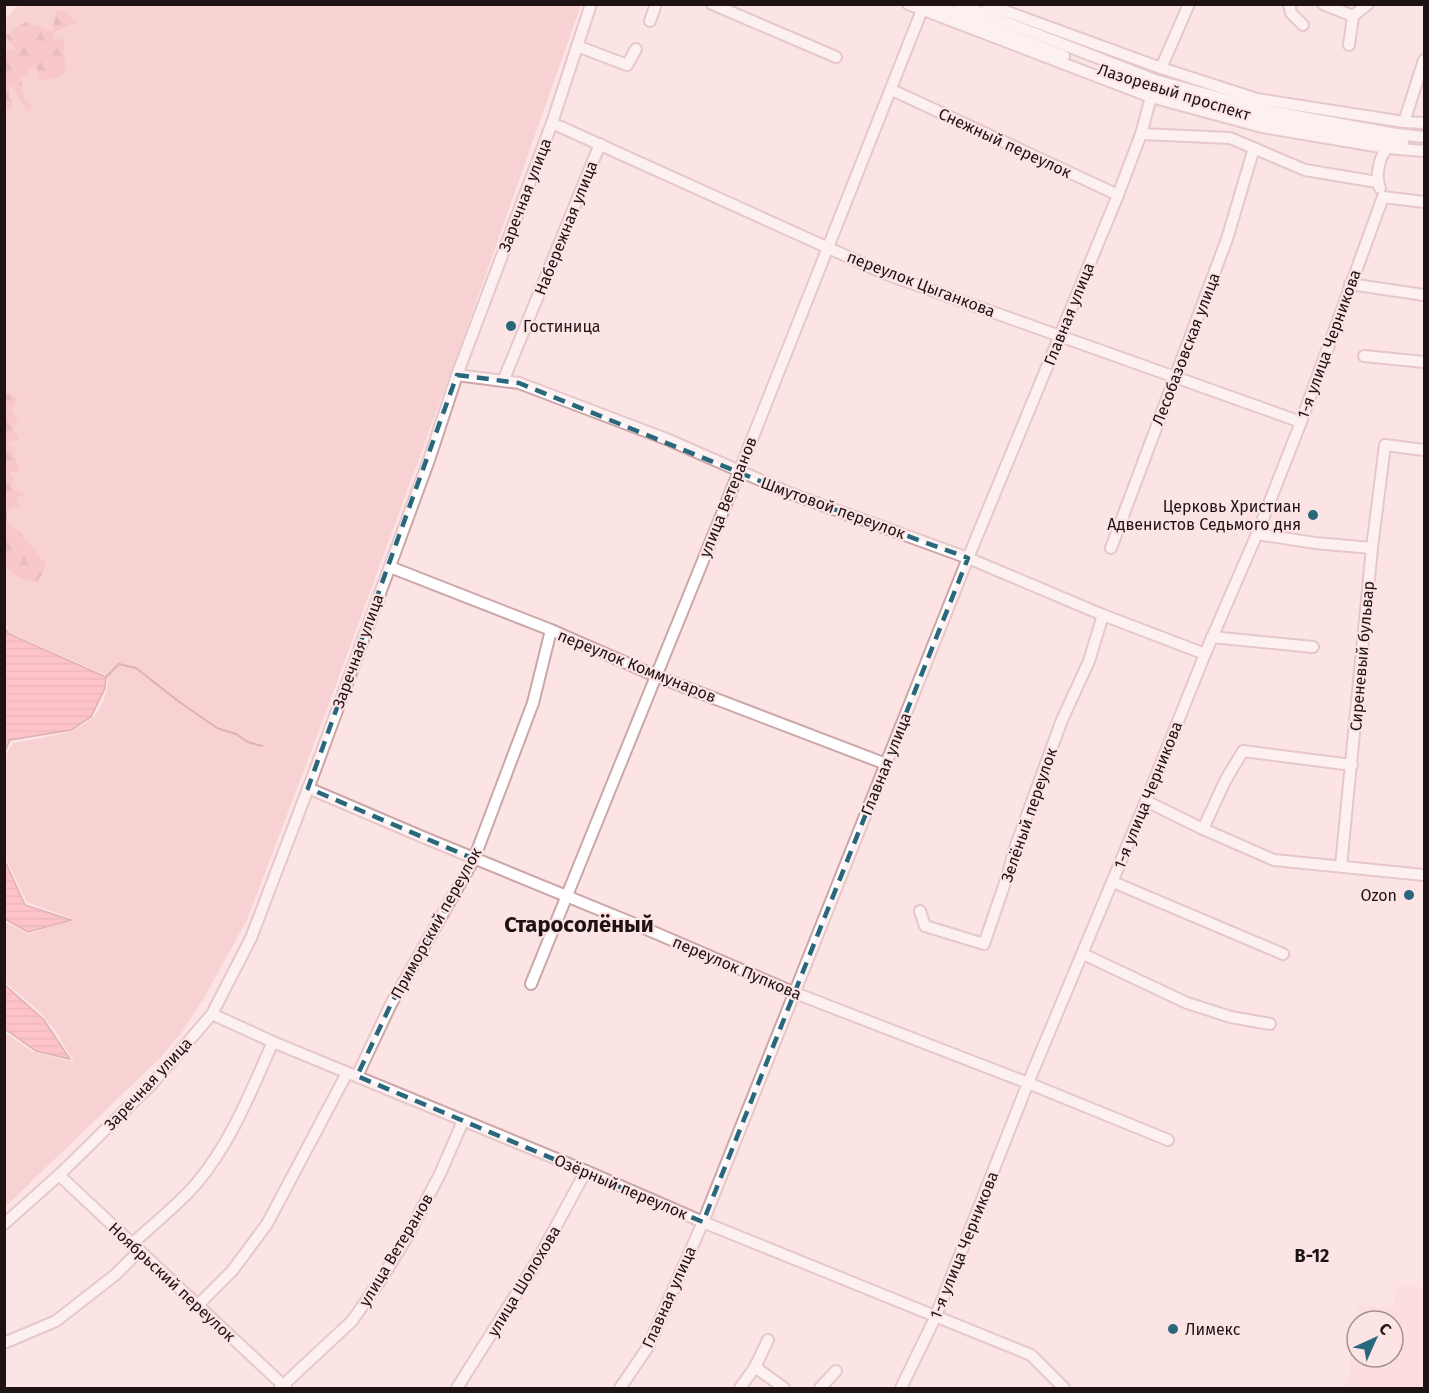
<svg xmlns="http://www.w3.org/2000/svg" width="1429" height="1393" viewBox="0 0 1429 1393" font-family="'Fira Sans',sans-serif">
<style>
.built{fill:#fed7d9;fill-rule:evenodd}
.grass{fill:#f3babd}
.forest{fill:url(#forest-firs)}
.water{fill:url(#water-rules);stroke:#bc7378;stroke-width:1.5}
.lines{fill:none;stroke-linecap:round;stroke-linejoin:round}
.stream{stroke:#bc7378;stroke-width:2}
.minor-casing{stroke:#cca6a8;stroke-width:14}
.minor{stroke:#fff;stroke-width:10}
.marked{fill:none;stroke:#29677d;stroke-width:4.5;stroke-dasharray:12 8;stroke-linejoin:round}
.poi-dot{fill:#29677d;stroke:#fce4e5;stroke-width:2}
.labels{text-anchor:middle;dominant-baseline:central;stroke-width:4.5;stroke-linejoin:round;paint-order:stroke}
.street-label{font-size:16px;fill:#1f1213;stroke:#fce4e5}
.poi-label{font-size:16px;fill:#1f1213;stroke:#fce4e5;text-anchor:start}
.neighbourhood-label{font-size:18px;font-weight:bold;fill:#1f1213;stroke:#fce4e5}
.district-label{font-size:22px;font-weight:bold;fill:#1f1213;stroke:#fce4e5}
</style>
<defs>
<pattern id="forest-firs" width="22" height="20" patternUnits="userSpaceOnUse" patternTransform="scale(1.5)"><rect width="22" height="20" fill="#f3a4a9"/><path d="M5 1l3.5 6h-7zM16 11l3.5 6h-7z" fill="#d08c91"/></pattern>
<pattern id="water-rules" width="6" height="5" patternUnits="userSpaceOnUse" patternTransform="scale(1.5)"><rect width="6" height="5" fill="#ff9ca4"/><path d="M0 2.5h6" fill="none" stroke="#da858c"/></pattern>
</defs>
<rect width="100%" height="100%" fill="#fce4e5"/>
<!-- built -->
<path class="built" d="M1397,1285L1424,1287V1388H1347L1359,1305L1393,1308ZM1357,1321H1393V1357H1357Z"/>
<!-- grass -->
<path class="grass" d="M20,4L581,5L460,347L320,728L247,920L205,996L182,1032L161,1057L5,1207V1033L33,1052L74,1062L55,1030L38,1010L5,982V922L29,934L73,919L27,902L5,857V756L13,743C57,735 107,734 108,676L10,633L5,623V19Z"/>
<!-- forest -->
<g class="forest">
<path d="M61,9L77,22L55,32L52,40L64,39L65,72L54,79L40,80L36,65L21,78L23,96L33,107L27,111L14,88L10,85L9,97L13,102L10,111L6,109L5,51L16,50L5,36L25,22L52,32L56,13Z"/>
<path d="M5,392L17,398L12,409L18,422L12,424L14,432L20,438L8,443L13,448L14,456L20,468L17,472H9L14,480L10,486L16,491H21L24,495L16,498L20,506L7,511V519L14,529L19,531L46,564L41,576L36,583L18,577L5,565Z"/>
</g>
<!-- water -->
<g class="water">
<path d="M4,627L9,634L106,677L105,688L91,717L71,730L10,740L5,751Z"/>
<path d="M5,861L25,905L71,920L28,932L5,919Z"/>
<path d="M5,985L44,1020L70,1059L36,1051L5,1029Z"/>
</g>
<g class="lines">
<!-- stream -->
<path class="stream" d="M106,677L119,664L136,668L178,701L217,728L236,734L248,742L262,746"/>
<!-- minor casing -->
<g class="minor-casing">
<g id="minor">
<path d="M712,4L836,57"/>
<path d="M908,4L1151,97L1262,127L1387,148L1424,151"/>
<path d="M933,4L1064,56"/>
<path d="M959,4L1155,80L1264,110L1396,134L1424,137"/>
<path d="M986,4L1161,68L1257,99L1404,122L1424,123"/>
<path d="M1289,4L1291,13L1303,25"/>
<path d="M1323,4L1353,16L1368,4"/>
<path d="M650,21L656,4"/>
<path d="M1349,45L1353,16"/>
<path d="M577,46L627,65L636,49"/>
<path d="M1161,68L1189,4"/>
<path d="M1106,73L1153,89L1262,118L1403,142"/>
<path d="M892,90L1118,195"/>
<path d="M1404,122L1424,60"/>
<path d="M552,123L886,274L1301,422"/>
<path d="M1141,134L1230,138L1305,170L1377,182"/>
<path d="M1380,188C1375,176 1379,158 1387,148"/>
<path d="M1383,197L1424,202"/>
<path d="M1350,284L1424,295"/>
<path d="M1364,356L1424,362"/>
<path d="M457,375L519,383L669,440L792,494L968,558L1103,615L1205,654"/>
<path d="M504,379L600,144"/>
<path d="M1257,534L1315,543L1372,548"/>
<path d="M1111,548L1227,239L1254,148"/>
<path d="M390,567L551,630L656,676L886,764"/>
<path d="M1212,637L1313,647"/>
<path d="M308,788L425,838L637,925L795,993L1028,1083L1168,1140"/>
<path d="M1146,801L1203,829L1274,860L1424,875"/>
<path d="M1203,829L1225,781L1243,751L1352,765"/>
<path d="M1341,866L1372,548L1385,445L1424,450"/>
<path d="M1113,882L1283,954"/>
<path d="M920,911L925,926L984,944L1008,874L1015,848L1062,720L1089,661L1103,615"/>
<path d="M1083,954L1187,1003L1231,1017L1270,1024"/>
<path d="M531,984L739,472L922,10"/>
<path d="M212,1014L273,1042L586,1171L703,1222L1031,1355L1064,1388"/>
<path d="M357,1076L391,1004L474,859L533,703L551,630"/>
<path d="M59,1175L286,1388"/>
<path d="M4,1224L59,1175L151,1085L212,1014L251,938L314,773L429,460L457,375L552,123L591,4"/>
<path d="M131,1245C152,1225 177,1206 196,1184C231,1143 251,1091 273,1042"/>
<path d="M197,1306L232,1271L267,1224L347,1073"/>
<path d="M4,1343L56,1321L115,1275L138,1252"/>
<path d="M755,1367L768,1340"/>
<path d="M280,1388L352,1321L382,1278L407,1237L440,1174L463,1121"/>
<path d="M457,1388L537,1261L586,1171"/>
<path d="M620,1388L648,1347L703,1222L968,558L1118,195L1141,134L1151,97"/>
<path d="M740,1388L755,1367L784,1388"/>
<path d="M820,1388L836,1371"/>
<path d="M901,1388L935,1318L1028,1083L1146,801L1205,654L1257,534L1301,422L1383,197"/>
</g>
</g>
<!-- minor -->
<use href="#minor" class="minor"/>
</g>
<!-- marked area -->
<path d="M0 0H1429V1393H0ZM457,375L519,383L792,494L968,558L703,1222L357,1076L391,1004L474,859L308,788Z" fill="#fce4e5" fill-opacity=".55" fill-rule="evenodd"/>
<path class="marked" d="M457,375L519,383L792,494L968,558L703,1222L357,1076L391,1004L474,859L308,788Z"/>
<!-- markers -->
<g class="poi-dot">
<circle cx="511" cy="326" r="6"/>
<circle cx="1313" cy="515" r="6"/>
<circle cx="1409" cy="895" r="6"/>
<circle cx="1173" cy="1329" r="6"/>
</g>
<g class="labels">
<!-- street labels -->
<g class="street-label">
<text transform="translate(1174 92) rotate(17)">Лазоревый проспект</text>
<text transform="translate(1005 143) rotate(25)">Снежный переулок</text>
<text transform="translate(525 195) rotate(-69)">Заречная улица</text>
<text transform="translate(566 228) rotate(-68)">Набережная улица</text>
<text transform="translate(921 284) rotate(21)">переулок Цыганкова</text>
<text transform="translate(1069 314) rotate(-68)">Главная улица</text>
<text transform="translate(1329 344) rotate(-70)">1-я улица Черникова</text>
<text transform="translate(1186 349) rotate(-69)">Лесобазовская улица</text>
<text transform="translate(728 497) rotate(-68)">улица Ветеранов</text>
<text transform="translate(833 508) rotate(20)">Шмутовой переулок</text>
<text transform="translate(358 651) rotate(-70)">Заречная улица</text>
<text transform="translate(1362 656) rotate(-85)">Сиреневый бульвар</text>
<text transform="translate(637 666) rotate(22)">переулок Коммунаров</text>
<text transform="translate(886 764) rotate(-68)">Главная улица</text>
<text transform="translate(1148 795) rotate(-68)">1-я улица Черникова</text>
<text transform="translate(1029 815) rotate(-71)">Зелёный переулок</text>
<text transform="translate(436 923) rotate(-61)">Приморский переулок</text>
<text transform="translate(737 968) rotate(23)">переулок Пупкова</text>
<text transform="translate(148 1084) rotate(-47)">Заречная улица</text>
<text transform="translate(621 1187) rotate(23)">Озёрный переулок</text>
<text transform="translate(964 1245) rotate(-68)">1-я улица Черникова</text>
<text transform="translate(396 1250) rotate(-59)">улица Ветеранов</text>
<text transform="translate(524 1281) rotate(-59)">улица Шолохова</text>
<text transform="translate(172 1282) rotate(43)">Ноябрьский переулок</text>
<text transform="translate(669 1297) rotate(-66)">Главная улица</text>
</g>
<!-- poi labels -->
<g class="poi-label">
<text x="523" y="326">Гостиница</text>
<text x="1301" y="506" text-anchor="end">Церковь Христиан<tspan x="1301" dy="18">Адвенистов Седьмого дня</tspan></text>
<text x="1397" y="895" text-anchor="end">Ozon</text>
<text x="1185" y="1329">Лимекс</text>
</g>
<!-- neighbourhood labels -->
<g class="neighbourhood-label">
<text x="1312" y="1256">В-12</text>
</g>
<!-- district labels -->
<g class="district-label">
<text x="579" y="924">Староcолёный</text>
</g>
</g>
<!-- border -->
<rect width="1429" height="1393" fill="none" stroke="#1f1213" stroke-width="12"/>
<!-- north arrow -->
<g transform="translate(1375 1339) rotate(45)"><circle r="28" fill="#fce4e5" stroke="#a49091" stroke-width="1.5"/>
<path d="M0-4.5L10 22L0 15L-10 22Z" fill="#29677d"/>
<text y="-9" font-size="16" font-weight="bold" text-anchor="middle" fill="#1f1213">С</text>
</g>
</svg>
